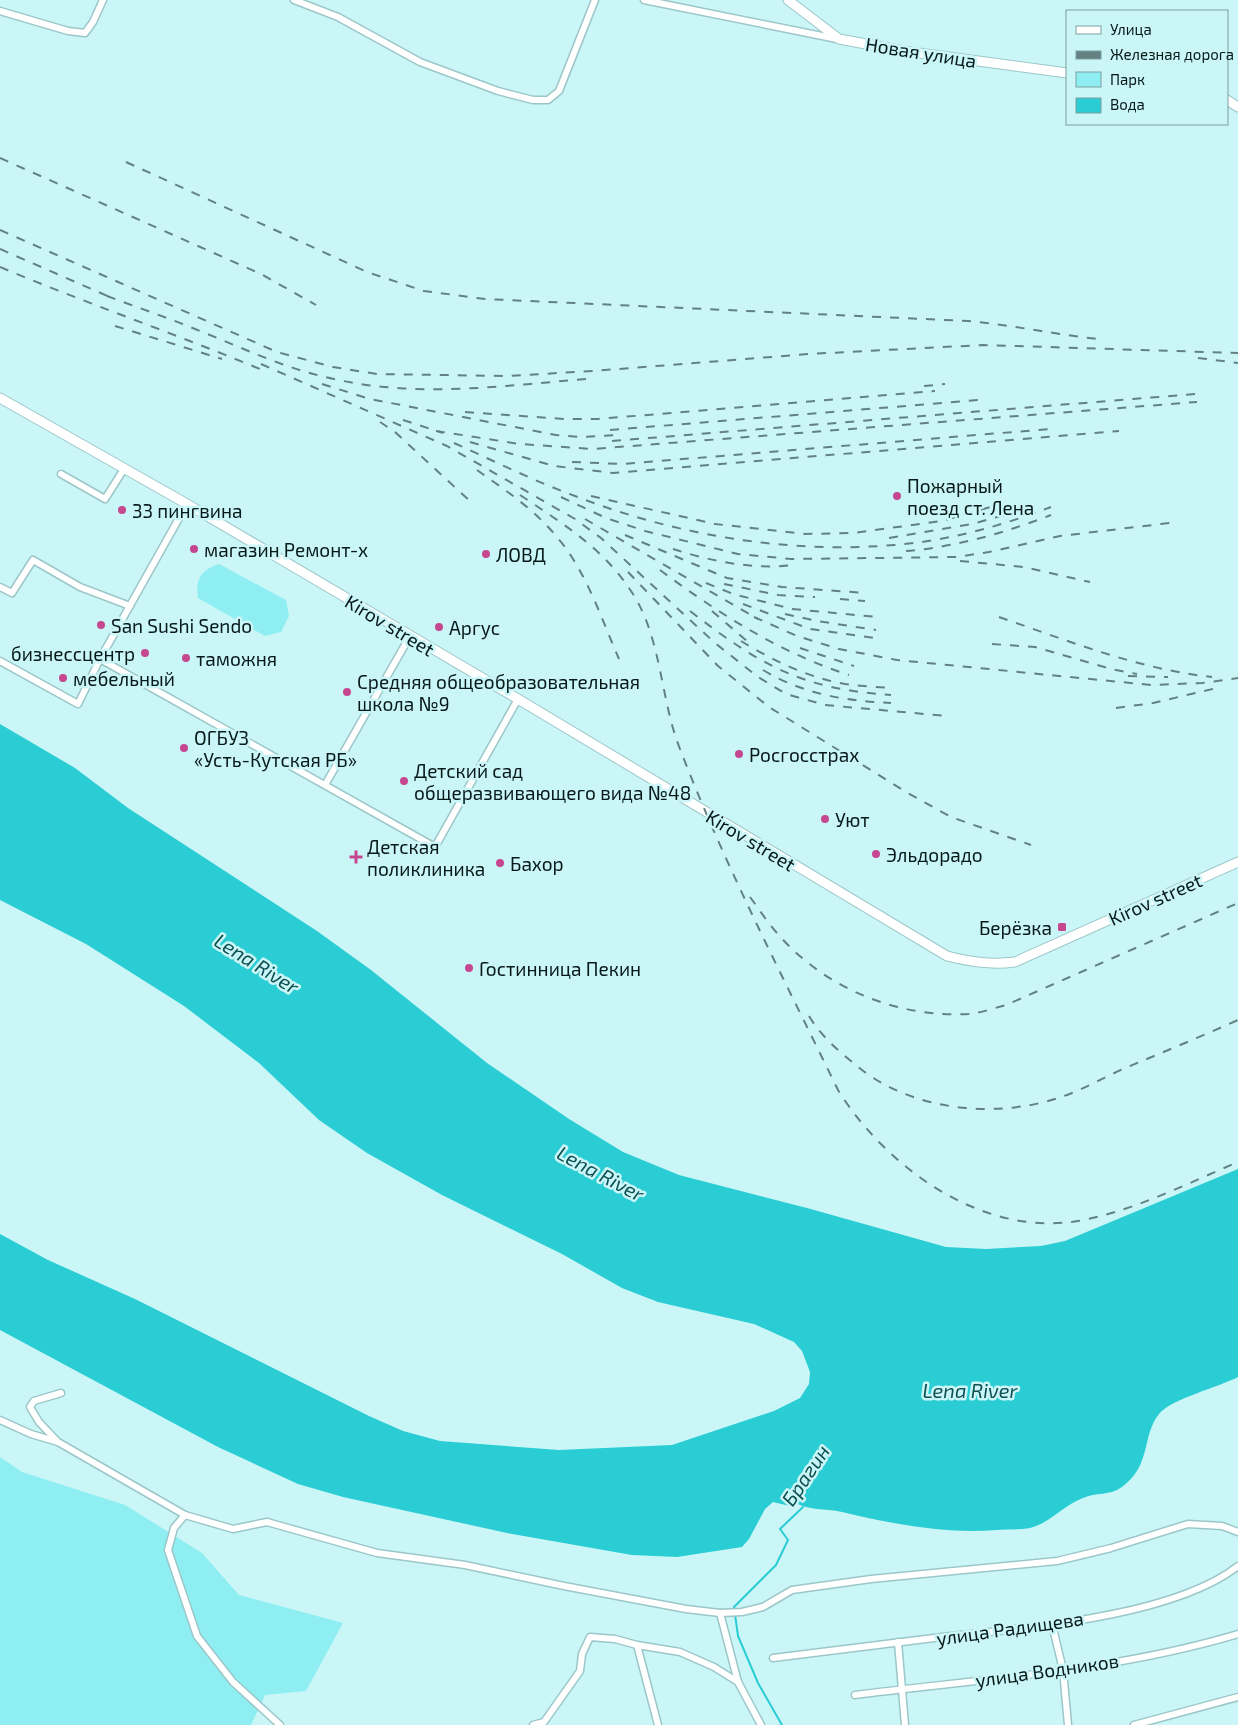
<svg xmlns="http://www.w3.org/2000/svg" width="1238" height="1725" viewBox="0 0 1238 1725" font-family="'Exo 2',sans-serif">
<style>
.green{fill:#8eeef1}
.water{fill:#29cdd3}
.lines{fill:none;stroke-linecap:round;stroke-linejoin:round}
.stream{stroke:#29cdd3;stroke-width:2}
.street-casing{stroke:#9cc7c8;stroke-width:9}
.secondary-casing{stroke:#9cc7c8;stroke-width:11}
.street{stroke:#fff;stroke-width:6}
.secondary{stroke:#fff;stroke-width:9}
.rail{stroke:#638182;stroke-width:2;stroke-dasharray:9 9;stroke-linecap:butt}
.poi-dot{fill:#c64690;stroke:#caf6f8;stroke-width:2}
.labels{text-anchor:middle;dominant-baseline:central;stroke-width:5;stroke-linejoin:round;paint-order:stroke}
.street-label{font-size:19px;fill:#08191a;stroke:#caf6f8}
.poi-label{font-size:19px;fill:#08191a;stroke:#caf6f8;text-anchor:start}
.water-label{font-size:20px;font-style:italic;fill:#0e5052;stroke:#caf6f8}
</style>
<rect width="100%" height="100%" fill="#caf6f8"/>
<!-- green -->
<g class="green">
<path d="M219,564L286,600L289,616L281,632L265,636L198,598C195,579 201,570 219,564Z"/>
<path d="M0,1457L22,1472L125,1505L202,1553L239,1595L343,1623L306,1691L265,1695L251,1725H0Z"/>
</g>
<!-- water -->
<path class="water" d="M0,724L75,768L128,808L317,931L371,970L487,1063L569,1119L623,1152L679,1175L807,1208L946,1247L986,1249L1041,1246L1065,1241L1238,1169V1377C1219,1387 1171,1399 1159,1414C1141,1437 1152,1465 1122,1487C1110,1496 1096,1492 1083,1498C1064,1505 1050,1523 1030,1528C1019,1530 1007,1529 996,1530C944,1534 892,1524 842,1512C825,1508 808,1511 794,1502L790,1506L773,1502L765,1509L749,1539L742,1547L677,1557L632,1555L507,1533L343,1497L298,1484L218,1447L0,1330V1234L48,1260L135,1299L369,1416L403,1431L440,1441L559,1450L672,1445L774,1411L800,1398L809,1384L810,1372L802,1351L794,1342L754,1324L658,1302L622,1288L562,1254L442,1195L367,1153L319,1120L259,1063L184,1006L86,944L0,900Z"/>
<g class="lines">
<!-- stream -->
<path class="stream" d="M782,1725L758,1683L738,1636L734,1607L776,1565L788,1540L780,1529L803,1507"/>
<!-- street casing -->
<g class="street-casing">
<g id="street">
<path d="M294,0L338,17L420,62L498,91L533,100H548L559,91L595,0"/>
<path d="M644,0L837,39"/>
<path d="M0,11L68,31L85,33L93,22L103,0"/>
<path d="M61,474L105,499L124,469"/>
<path d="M0,587L12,593L33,560L80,587L130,606"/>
<path d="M100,659L435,847L518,699"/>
<path d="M0,661L78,704L100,659L187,504"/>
<path d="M325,785L410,636"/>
<path d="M0,1420L31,1434L58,1442L185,1515L233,1529L267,1522L377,1553L465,1565L564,1586L686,1609L720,1613L742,1612L763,1607L792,1590L871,1579L1057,1561L1111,1548L1188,1524L1222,1526L1238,1532"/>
<path d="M57,1441L39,1422L30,1407L34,1401L61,1393"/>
<path d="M185,1515L174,1528L168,1550L197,1636L233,1682L280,1725"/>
<path d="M720,1613L738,1682L761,1725"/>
<path d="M1052,1624L1063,1670L1068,1725"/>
<path d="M898,1642L905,1725"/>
<path d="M773,1658C829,1651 886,1644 942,1637C1024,1628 1173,1617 1238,1566"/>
<path d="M855,1695C982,1679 1114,1671 1238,1634"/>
<path d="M533,1725L544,1722L580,1671L582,1654L590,1637L615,1639L637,1645"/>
<path d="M658,1725L637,1645L680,1652L714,1667L738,1682"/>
<path d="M1134,1725L1238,1697"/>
</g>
</g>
<!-- secondary casing -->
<g class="secondary-casing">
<g id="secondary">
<path d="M788,0L839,39L904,51L1067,73"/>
<path d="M1227,100L1238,107"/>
<path d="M0,398L187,504L518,699L947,956C971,962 991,965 1015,962L1238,862"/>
</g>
</g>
<!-- street -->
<use href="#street" class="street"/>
<!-- secondary -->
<use href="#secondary" class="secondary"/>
<!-- rail -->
<g class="rail">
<path d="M0,158L261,274L316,305"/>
<path d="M126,162L367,272L424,291L485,299L968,321C1011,325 1054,334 1097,339"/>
<path d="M0,230L277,352L333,367L377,374L507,376L593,371L809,354L983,345L1238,353"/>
<path d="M0,249L112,298"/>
<path d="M0,267C88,304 179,335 267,372"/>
<path d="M107,296C136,307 166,317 195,329C241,347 285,369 334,379C417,398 502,386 586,379"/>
<path d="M115,326L222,359"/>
<path d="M1198,358L1238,363"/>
<path d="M261,364L447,446L575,519L601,538L715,643L758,677L786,694L825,705L947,716"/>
<path d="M322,384L370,399L556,435L580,437L619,435"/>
<path d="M924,386L945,384"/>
<path d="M465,412L564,419H598L935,391"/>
<path d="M403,420L443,433"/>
<path d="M380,422L395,432L472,503"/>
<path d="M610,430L979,400"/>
<path d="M436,431L520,444L593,449L1197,402"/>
<path d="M612,441L1195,394"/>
<path d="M470,442L554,466L613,473L1119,431"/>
<path d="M454,443C494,461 534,481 575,496C675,535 787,554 894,545C948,541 1001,526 1051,507"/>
<path d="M572,462L623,464L1050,429"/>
<path d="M477,470C505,490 534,509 556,536C586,570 601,618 619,659"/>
<path d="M520,495C562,523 603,548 631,591C662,637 660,699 680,749C725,866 783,977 838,1090C886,1167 981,1237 1078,1221C1134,1211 1186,1184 1238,1162"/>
<path d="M591,496L715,524L805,534L853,533L942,521L994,506"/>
<path d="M561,497L606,518L645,531L738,554L791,559L957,557L989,552L1060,536L1178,522"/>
<path d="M585,519L758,619"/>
<path d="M625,535L727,578L782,587L866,593"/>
<path d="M889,538L972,524L1008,514"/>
<path d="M673,549C710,561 754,570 793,565"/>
<path d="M906,551C956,547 1004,533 1051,515"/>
<path d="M960,561L1024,567L1090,582"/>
<path d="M660,570C718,613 780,653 849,675"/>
<path d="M628,572L718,666L769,707L906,792L951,817L1031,845"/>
<path d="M706,583L733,594L792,609L877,617"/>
<path d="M724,584L778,595L815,597"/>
<path d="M840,599L865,601"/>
<path d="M743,604L810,629L875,638"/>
<path d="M690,611C760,665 801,689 891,695"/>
<path d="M712,611L748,642"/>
<path d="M785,614L817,621L876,630"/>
<path d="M754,617L797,636L839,649L897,660L1151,685L1202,683L1238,678"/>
<path d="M999,617C1069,641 1138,669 1212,677"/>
<path d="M741,641C772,660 809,678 845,684C861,686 877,687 892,688"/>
<path d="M992,644L1035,647L1111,669L1137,674"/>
<path d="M800,648L854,666"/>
<path d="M763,670C803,694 845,701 891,703"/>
<path d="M1128,676L1168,677"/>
<path d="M1116,708L1153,703L1221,687"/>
<path d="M750,897C759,909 767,922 777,933C824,988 897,1018 969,1014C981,1013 994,1008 1006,1005L1238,903"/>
<path d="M809,1016C822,1038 842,1054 862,1070C917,1112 1000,1119 1064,1096C1084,1089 1103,1078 1123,1069C1161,1053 1200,1037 1238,1020"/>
</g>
</g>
<!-- markers -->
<g class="poi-dot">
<circle cx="897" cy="496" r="5"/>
<circle cx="122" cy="510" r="5"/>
<circle cx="194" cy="549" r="5"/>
<circle cx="486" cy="554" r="5"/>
<circle cx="101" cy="625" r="5"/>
<circle cx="439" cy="627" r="5"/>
<circle cx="145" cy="653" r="5"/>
<circle cx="186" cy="658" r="5"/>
<circle cx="63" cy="678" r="5"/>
<circle cx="347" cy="692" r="5"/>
<circle cx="184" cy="748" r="5"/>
<circle cx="739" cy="754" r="5"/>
<circle cx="404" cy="781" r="5"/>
<circle cx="825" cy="819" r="5"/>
<circle cx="876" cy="854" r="5"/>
<path d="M353.5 849.5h5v5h5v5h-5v5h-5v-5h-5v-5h5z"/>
<circle cx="500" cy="863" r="5"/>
<rect x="1057" y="922" width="10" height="10" rx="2.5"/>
<circle cx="469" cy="968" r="5"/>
</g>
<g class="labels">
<!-- street labels -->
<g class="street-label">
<text transform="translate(921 52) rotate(9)">Новая улица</text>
<text transform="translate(390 625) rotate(31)">Kirov street</text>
<text transform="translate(751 840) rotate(31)">Kirov street</text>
<text transform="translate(1155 899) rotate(-24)">Kirov street</text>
<text transform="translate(1010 1628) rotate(-8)">улица Радищева</text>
<text transform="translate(1047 1670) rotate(-8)">улица Водников</text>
</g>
<!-- poi labels -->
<g class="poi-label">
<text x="907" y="485">Пожарный<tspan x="907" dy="22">поезд ст. Лена</tspan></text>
<text x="132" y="510">33 пингвина</text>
<text x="204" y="549">магазин Ремонт-х</text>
<text x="496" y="554">ЛОВД</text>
<text x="111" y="625">San Sushi Sendo</text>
<text x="449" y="627">Аргус</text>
<text x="135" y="653" text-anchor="end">бизнессцентр</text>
<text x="196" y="658">таможня</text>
<text x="73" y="678">мебельный</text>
<text x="357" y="681">Средняя общеобразовательная<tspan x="357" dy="22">школа №9</tspan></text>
<text x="194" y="737">ОГБУЗ<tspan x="194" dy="22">«Усть-Кутская РБ»</tspan></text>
<text x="749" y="754">Росгосстрах</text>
<text x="414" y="770">Детский сад<tspan x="414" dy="22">общеразвивающего вида №48</tspan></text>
<text x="835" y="819">Уют</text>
<text x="367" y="846">Детская<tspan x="367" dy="22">поликлиника</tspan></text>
<text x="886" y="854">Эльдорадо</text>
<text x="510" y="863">Бахор</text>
<text x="1052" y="927" text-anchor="end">Берёзка</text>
<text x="479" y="968">Гостинница Пекин</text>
</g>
<!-- water labels -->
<g class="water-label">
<text transform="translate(257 963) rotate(32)">Lena River</text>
<text transform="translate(601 1173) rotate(28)">Lena River</text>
<text x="970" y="1390">Lena River</text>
<text transform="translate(805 1475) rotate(-56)">Брагин</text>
</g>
</g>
<!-- legend -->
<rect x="1066" y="10" width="162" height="115" fill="#caf6f8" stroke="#7c9e9f"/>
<rect x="1076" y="26" width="25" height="8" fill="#ffffff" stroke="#7c9e9f"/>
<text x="1110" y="35" font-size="15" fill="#08191a">Улица</text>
<rect x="1076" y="51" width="25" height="8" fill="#638182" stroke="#7c9e9f"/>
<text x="1110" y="60" font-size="15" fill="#08191a">Железная дорога</text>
<rect x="1076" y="72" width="25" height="15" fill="#8eeef1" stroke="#7c9e9f"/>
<text x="1110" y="85" font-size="15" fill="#08191a">Парк</text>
<rect x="1076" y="98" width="25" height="15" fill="#29cdd3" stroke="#7c9e9f"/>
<text x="1110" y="110" font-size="15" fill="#08191a">Вода</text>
</svg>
